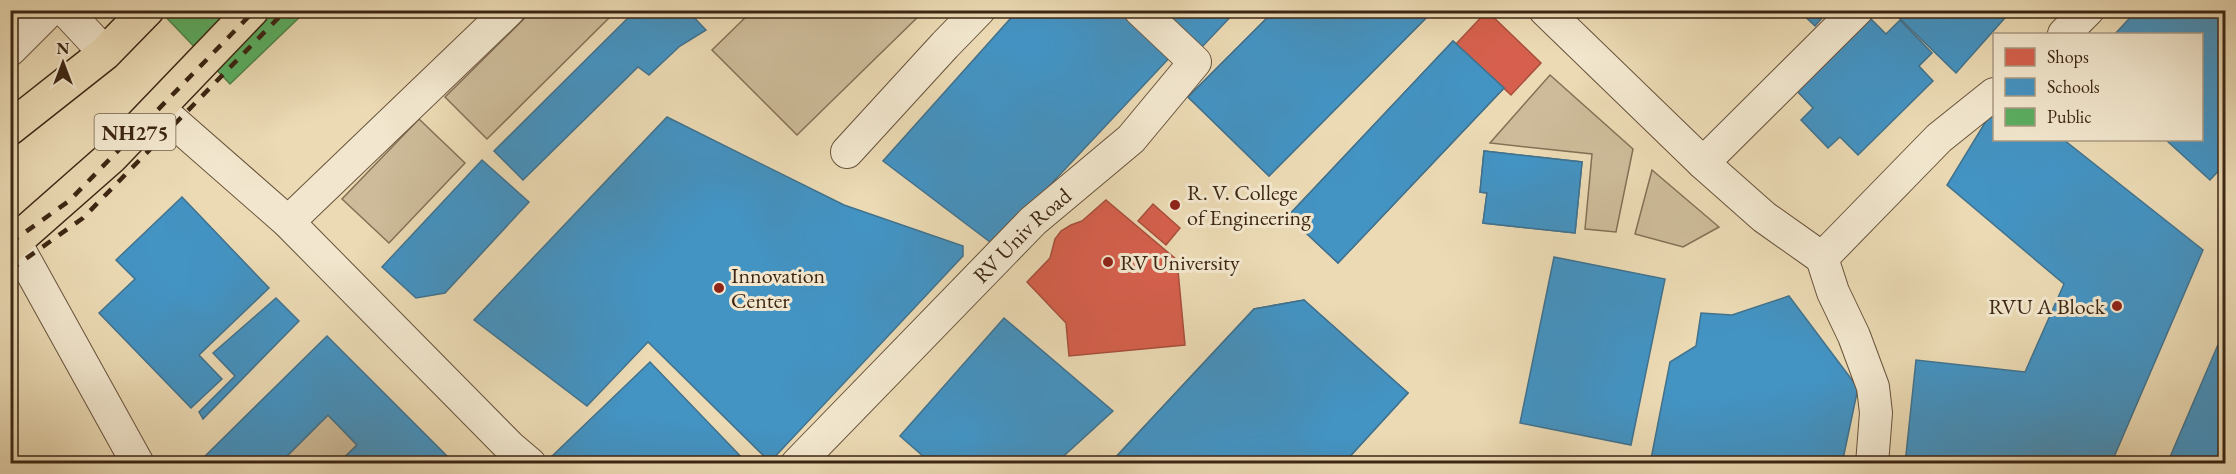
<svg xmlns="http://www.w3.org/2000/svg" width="2236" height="474" viewBox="0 0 2236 474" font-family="'EB Garamond',serif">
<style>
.green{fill:#cdbb99;stroke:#857056;stroke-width:1.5}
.shops{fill:#d6604d;stroke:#a84f3c;stroke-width:1.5}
.schools{fill:#4393c3;stroke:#41728e;stroke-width:1.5}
.public{fill:#5aae61;stroke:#51854a;stroke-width:1.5}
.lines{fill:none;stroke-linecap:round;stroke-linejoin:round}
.minor-casing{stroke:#68533b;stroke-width:34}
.highway-casing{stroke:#3d2613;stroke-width:36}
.minor{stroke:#f2e7ce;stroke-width:32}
.highway{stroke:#ebdab4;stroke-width:33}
.rail{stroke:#3d2613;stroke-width:4.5;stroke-dasharray:10 10;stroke-linecap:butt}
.poi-dot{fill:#8f2418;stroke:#f2e7ce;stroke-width:2}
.labels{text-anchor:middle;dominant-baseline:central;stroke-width:6;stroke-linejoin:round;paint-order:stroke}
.shield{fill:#f2e7ce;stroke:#73604b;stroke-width:1.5}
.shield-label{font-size:21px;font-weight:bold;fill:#3d2613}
.poi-label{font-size:22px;fill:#3d2613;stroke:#f2e7ce;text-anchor:start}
.street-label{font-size:22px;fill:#3d2613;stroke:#f2e7ce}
</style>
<rect width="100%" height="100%" fill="#ebdab4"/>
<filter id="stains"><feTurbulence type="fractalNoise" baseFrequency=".00333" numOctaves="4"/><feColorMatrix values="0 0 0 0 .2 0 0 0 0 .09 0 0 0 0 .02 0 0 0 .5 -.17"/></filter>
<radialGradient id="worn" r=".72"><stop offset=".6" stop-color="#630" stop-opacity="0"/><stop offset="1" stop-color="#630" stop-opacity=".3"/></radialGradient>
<!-- green -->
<g class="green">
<path d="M532,11H616L487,139L445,97Z"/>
<path d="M752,11V10L924,11L797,135L712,50Z"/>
<path d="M1550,75L1633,149L1616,232L1585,229L1592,154L1490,143Z"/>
<path d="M419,119L465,163L389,243L342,199Z"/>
<path d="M1652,170L1719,227L1683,247L1635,234Z"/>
<path d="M328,415L357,445L338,463L279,464Z"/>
</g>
<!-- shops -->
<g class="shops">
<path d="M1487,11L1541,63L1511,95L1456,44Z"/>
<path d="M1106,200L1177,260L1185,345L1069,356L1066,323L1027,282L1050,258L1055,239L1061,231L1071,225L1082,221Z"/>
<path d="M1153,204L1180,228L1166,245L1138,221Z"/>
</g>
<!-- schools -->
<g class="schools">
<path d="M636,10H687L706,30L680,46L649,75L638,67L523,180L494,151Z"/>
<path d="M1018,10H1126L1172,55L994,245L883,161Z"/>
<path d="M1162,10H1237L1201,48Z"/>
<path d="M1275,10H1434L1269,176L1188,97Z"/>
<path d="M1275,10H1434L1269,176L1188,97Z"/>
<path d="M1798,10H1829L1815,26Z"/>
<path d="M1891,10H2012L1956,73Z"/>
<path d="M2137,10H2214L2226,21V163L2210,180L2166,140H2202V34H2115Z"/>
<path d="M1870,18L1886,34L1900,20L1932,53L1919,66L1933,81L1858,155L1840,137L1828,148L1801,120L1813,108L1796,90Z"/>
<path d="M1453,41L1504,88L1338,263L1288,216Z"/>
<path d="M1453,41L1504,88L1338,263L1288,216Z"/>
<path d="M1994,108V140H2064L2203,250L2111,464H1905L1916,360L2025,372L2064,284L1947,185Z"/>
<path d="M667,117L844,205L963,246V256L770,462L648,342L587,406L474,320Z"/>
<path d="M1484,151L1582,162L1575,233L1483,223L1487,193L1480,192Z"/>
<path d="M1484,151L1582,162L1575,233L1483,223L1487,193L1480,192Z"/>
<path d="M482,160L529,202L445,293L416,298L382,267Z"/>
<path d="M182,197L269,288L199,355L222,379L191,408L99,313L135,279L116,260Z"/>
<path d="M1554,257L1665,279L1631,445L1520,423Z"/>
<path d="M1789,296L1858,388L1842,464H1650L1670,362L1696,346L1701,313L1732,315Z"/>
<path d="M276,298L299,321L203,419L199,412L235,376L213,353Z"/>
<path d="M1304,300L1408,393L1343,464H1271L1316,420L1272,375L1184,460L1187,464H1120L1114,459L1254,309Z"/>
<path d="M1304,300L1408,393L1343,464H1120L1114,459L1254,309Z"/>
<path d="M1004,318L1113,411L1055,464H932L900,436Z"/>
<path d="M2226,326L2225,464H2167Z"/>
<path d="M327,336L454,463L338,464L357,445L328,415L279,464L199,462Z"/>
<path d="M650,362L748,464H556L550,458Z"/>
</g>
<!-- public -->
<path class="public" d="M159,10H307L230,84Z"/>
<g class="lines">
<!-- minor casing -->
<g class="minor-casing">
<g id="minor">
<path d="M65,10L105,53"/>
<path d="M1545,10L1703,163L1764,217L1822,258L1833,292L1854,336L1873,387L1876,413L1872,464"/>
<path d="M2064,34L2088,10"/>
<path d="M10,50L50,10"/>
<path d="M159,109L288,222L510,447L530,464"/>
<path d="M847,152L945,45L979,10"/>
<path d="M1703,163L1857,10"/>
<path d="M288,222L509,10"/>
<path d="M15,242L138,464"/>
<path d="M1822,258L1939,138L1994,94"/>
<path id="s1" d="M797,464L1033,221L1131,139L1195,62L1140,10"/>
</g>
</g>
<!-- highway casing -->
<g class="highway-casing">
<g id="highway">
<path d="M10,128L105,53L147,10"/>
<path d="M10,246L111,157L252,10"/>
</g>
</g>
<!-- minor -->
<use href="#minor" class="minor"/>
<!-- highway -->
<use href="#highway" class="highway"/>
<!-- rail -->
<g class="rail">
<path d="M10,243L69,201L255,10"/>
<path d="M10,270L83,218L286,10"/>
</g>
</g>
<!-- markers -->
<g class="poi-dot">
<circle cx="1175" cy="205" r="6"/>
<circle cx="1108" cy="262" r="6"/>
<circle cx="719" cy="288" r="6"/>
<circle cx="2117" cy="306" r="6"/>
</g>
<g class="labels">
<!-- shield labels -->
<rect class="shield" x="94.5" y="114" width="81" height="36" rx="4.5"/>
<g class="shield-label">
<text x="135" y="132">NH275</text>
</g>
<!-- poi labels -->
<g class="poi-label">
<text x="1187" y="192">R. V. College<tspan x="1187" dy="25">of Engineering</tspan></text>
<text x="1120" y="262">RV University</text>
<text x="731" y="275">Innovation<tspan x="731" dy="25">Center</tspan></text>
<text x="2105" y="306" text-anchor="end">RVU A Block</text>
</g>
<!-- street labels -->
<g class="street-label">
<text stroke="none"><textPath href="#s1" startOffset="321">RV Univ Road</textPath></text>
</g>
</g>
<!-- margin -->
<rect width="2236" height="474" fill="none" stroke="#ebdab4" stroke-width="36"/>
<rect x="12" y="12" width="2212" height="450" fill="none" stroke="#3d2613" stroke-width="3"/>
<rect x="18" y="18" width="2200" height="438" fill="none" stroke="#3d2613" stroke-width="1.5"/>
<!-- legend -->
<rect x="1993" y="33" width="210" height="108" fill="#f2e7ce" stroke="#aa9a83" stroke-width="1.5"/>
<rect x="2005" y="48" width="30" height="18" fill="#d6604d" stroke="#aa9a83" stroke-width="1.5"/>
<text x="2047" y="63" font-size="18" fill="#3d2613">Shops</text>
<rect x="2005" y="78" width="30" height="18" fill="#4393c3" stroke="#aa9a83" stroke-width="1.5"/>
<text x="2047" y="93" font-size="18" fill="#3d2613">Schools</text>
<rect x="2005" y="108" width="30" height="18" fill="#5aae61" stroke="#aa9a83" stroke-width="1.5"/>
<text x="2047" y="123" font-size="18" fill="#3d2613">Public</text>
<!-- north arrow -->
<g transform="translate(63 63)" stroke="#f2e7ce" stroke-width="4.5" paint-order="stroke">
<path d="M0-4.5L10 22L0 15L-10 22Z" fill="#3d2613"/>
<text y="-9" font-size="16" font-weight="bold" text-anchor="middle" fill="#3d2613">N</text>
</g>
<rect width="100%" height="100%" filter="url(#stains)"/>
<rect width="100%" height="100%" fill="url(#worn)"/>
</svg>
